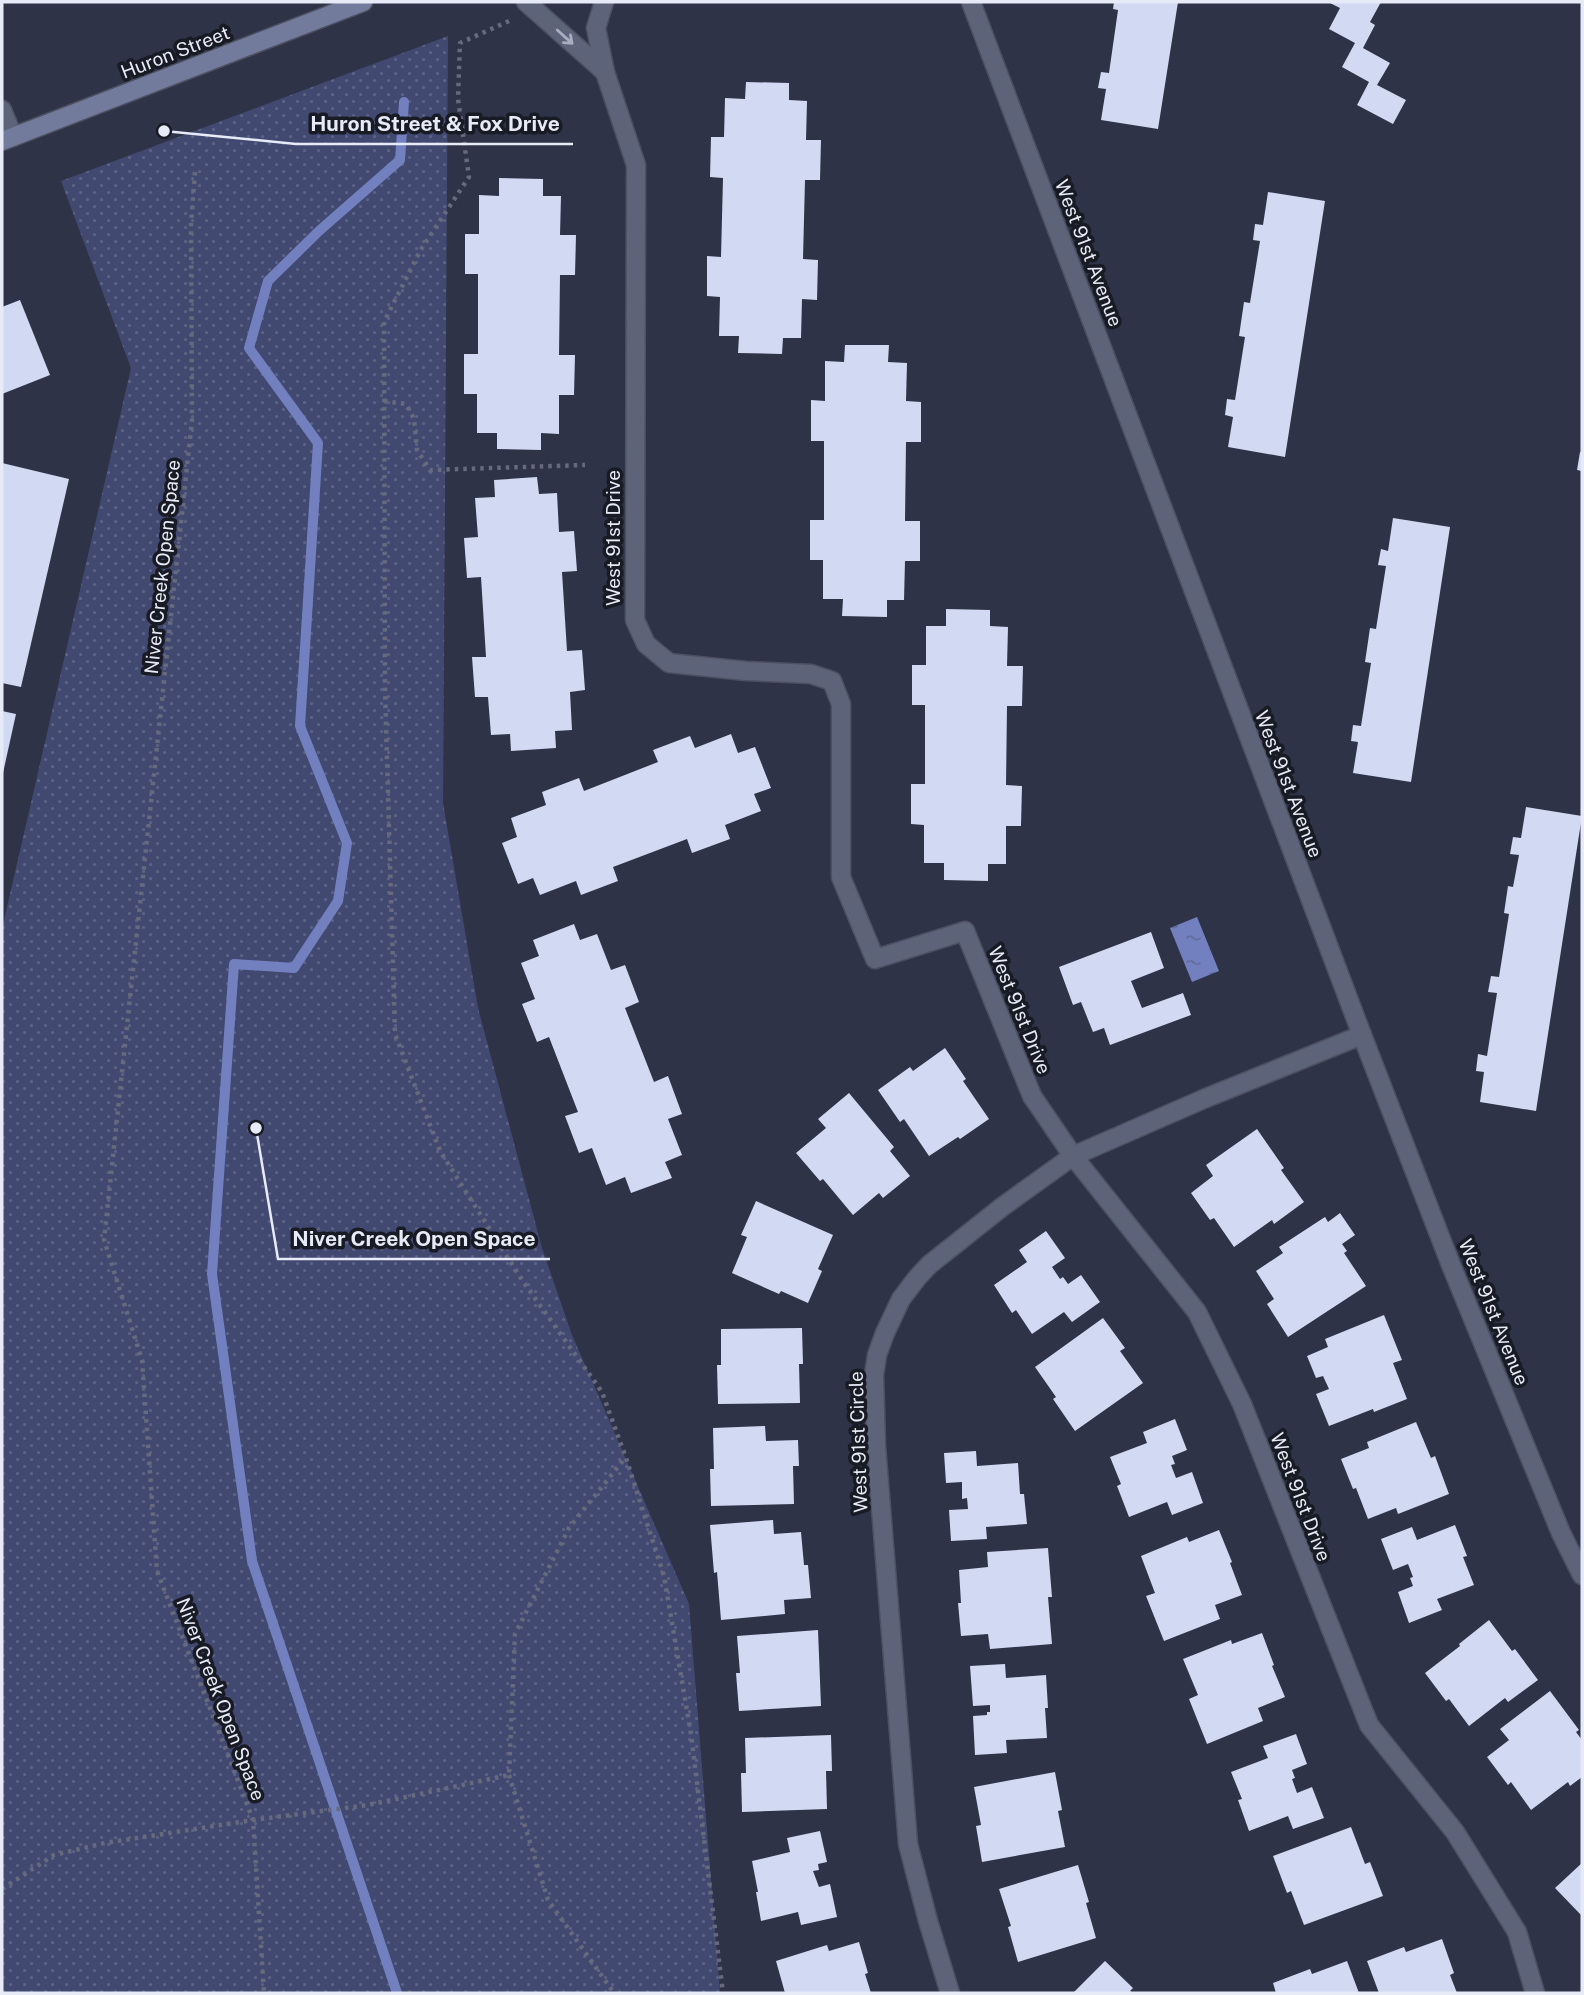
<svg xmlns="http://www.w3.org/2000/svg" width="1584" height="1995" viewBox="0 0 1584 1995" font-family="'Public Sans',sans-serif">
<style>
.green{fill:url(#green-dots)}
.water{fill:url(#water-ripples)}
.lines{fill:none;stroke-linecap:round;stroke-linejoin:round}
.stream{stroke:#7280c0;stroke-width:10}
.building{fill:#d2d9f3}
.service-casing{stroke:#4c5061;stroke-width:21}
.minor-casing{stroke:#4c5061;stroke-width:21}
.secondary-casing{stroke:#4c5061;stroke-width:21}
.path{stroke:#666a7c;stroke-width:4.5;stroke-dasharray:3.5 5;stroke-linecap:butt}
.service{stroke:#5d6379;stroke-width:18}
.minor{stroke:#5d6379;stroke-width:18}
.secondary{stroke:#737b9c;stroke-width:18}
.oneway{stroke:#a9adbe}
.labels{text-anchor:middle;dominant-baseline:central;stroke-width:7;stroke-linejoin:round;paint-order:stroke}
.street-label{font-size:19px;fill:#e7eaf7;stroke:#191b24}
.leader{fill:none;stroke:#e7eaf7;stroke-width:2.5}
.callout-dot{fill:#e7eaf7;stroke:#191b24;stroke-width:2.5}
.callout-label{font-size:21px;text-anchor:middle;font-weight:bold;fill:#e7eaf7;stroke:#191b24;stroke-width:7;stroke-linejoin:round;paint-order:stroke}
</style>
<defs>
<pattern id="green-dots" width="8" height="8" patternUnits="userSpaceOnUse" patternTransform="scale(1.75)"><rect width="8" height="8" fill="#414971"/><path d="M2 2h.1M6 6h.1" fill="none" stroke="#5c6386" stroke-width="1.8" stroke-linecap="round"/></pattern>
<pattern id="water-ripples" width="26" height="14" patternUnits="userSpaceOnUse" patternTransform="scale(1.75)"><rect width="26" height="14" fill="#7280c0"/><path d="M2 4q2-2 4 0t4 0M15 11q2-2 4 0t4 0" fill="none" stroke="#626c97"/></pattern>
</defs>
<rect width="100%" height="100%" fill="#2e3347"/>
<!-- green -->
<path class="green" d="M448,36L443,803L478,1008L542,1248L572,1335L689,1604L720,1993H2V929L131,368L61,181Z"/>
<!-- water -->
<path class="water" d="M1197,917L1219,971L1192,982L1170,928Z"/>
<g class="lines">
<!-- stream -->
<path class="stream" d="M397,1993L252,1561L212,1274L234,964L294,968L338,901L347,843L300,726L318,443L249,348L268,281L319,231L400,160L404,102"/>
</g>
<!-- building -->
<g class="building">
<path d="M1114,2H1178L1158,129L1101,120L1106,89L1098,88L1101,72L1109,73L1118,10L1113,9Z"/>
<path d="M1328,2H1381L1370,22L1375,25L1363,48L1390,63L1377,85L1406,100L1393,124L1357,105L1369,82L1342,67L1355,43L1329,29L1340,8Z"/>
<path d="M746,82L789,83V100L807,101L806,140H821L820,180H805L803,259L818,260L817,300L802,299L801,338H783L782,354L738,353L739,336H719L720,297L707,296V256L721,257L723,178L710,177L711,137H724L725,98L745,99Z"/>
<path d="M499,178L543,179V196H561L560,235H576L575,275H560L559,355H575L574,395H559V434L541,433V450L497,449V433H477V394H464V354H478V274H465V234H479V195L499,196Z"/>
<path d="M1268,192L1325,201L1285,457L1228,447L1233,417L1225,415L1227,399L1235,400L1245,337L1239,336L1244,302L1250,303L1260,241L1253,240L1255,224L1263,225Z"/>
<path d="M20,300L50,375L2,394V307Z"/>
<path d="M845,345H889L888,362L907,363L906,401L921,402V442H906L905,521H920V561H905L904,600H887V617L842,616L843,599H823V560H810V520H824V441H811V400L825,401V361L844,362Z"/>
<path d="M1580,452L1582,453V471L1577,470Z"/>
<path d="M2,463L69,479L21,687L2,683Z"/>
<path d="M537,477L539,494L557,493L559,532L574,531L577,571L562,572L567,651L582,650L585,690L570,692L572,730L555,731L556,748L511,751L510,734L491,735L488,697H475L472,657H486L481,577L467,578L464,538L478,537L475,498L495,497L494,480Z"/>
<path d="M1393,518L1450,527L1411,782L1353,773L1358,742L1351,741L1353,725L1361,726L1371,663L1365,662L1370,628L1376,629L1386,566L1378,565L1381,549L1388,551Z"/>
<path d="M946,609L990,610V626L1008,627L1007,666H1023L1022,706H1007L1006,785L1022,786L1021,826H1006V864H988V881L944,880V863H924V825L911,824V784H925V705H912V665H926V626H946Z"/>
<path d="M2,711L16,714L3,773H2Z"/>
<path d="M731,734L738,753L755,747L771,788L754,794L761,811L725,825L730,839L692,853L687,839L613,867L618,881L581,895L576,881L540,895L533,878L518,884L502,843L517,837L511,818L546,805L542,792L579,778L584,791L658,762L653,750L690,736L695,748Z"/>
<path d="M1526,807L1582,816L1536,1111L1480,1102L1484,1072L1476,1071L1478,1054L1487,1056L1497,993L1488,992L1491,976L1499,977L1509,914L1504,913L1508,886L1513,887L1519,855L1510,854L1513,837L1521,838Z"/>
<path d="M574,924L580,940L597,934L611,970L625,965L639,1002L625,1008L654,1082L668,1076L682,1114L668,1119L682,1155L665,1162L672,1178L631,1193L625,1177L606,1185L592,1148L579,1153L565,1116L578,1112L549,1037L537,1042L522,1004L535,999L521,963L539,956L533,940Z"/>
<path d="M1151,932L1164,968L1131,981L1142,1008L1183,993L1191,1015L1110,1045L1104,1028L1093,1032L1081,1002L1073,1005L1059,967Z"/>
<path d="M945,1048L966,1079L963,1081L989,1119L960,1139L958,1137L929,1156L904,1119L900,1122L878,1090L910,1067L913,1071Z"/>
<path d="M849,1093L894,1147L890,1151L910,1176L883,1198L879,1193L853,1215L823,1179L820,1181L796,1153L826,1128L818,1119Z"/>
<path d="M1257,1129L1284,1168L1281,1170L1304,1202L1274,1224L1272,1220L1234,1247L1214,1218L1210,1220L1191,1193L1213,1176L1206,1165Z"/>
<path d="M756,1201L833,1235L818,1269L822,1271L808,1303L781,1291L779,1294L732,1273L747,1237L741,1235Z"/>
<path d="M1340,1213L1355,1235L1342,1244L1347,1251L1344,1253L1366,1286L1288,1337L1267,1304L1274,1299L1256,1271L1283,1253L1279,1247L1325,1217L1328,1222Z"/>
<path d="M1046,1231L1065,1258L1052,1267L1060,1279L1063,1277L1068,1284L1081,1275L1100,1302L1072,1322L1064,1312L1032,1334L1016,1310L1012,1313L994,1285L1027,1262L1019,1250Z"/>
<path d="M1384,1315L1402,1360L1393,1363L1407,1399L1374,1412L1373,1409L1329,1426L1316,1394L1329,1389L1323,1376L1316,1378L1307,1356L1328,1347L1325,1339Z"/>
<path d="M1103,1318L1125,1348L1120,1351L1143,1383L1075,1431L1053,1399L1056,1397L1035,1367Z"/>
<path d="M802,1328L803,1364H799L800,1403L718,1404L717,1365H721V1329Z"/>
<path d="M1175,1419L1187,1450L1172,1456L1175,1464L1171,1465L1176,1478L1192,1472L1203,1503L1172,1515L1167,1502L1129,1517L1117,1486L1121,1484L1110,1457L1147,1443L1143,1432Z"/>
<path d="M1416,1422L1431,1458L1435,1456L1449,1494L1398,1514L1396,1508L1368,1519L1356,1488L1353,1489L1341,1459L1369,1448L1367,1442Z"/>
<path d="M765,1426L766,1441L798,1440L799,1466H793L794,1504L711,1506L710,1469H714L713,1428Z"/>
<path d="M976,1451L977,1466L1018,1463L1020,1494H1024L1027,1524L986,1527L987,1539L951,1541L949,1510L968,1509L967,1498L962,1499V1482L946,1483L944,1453Z"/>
<path d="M773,1520L774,1534L801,1532L804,1565H808L811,1598L784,1600L785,1614L721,1620L717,1572L714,1573L710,1525Z"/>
<path d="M1455,1525L1467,1556L1463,1557L1474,1585L1437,1599L1442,1610L1409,1623L1398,1592L1413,1586L1410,1578L1413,1577L1408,1564L1393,1570L1381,1539L1412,1527L1417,1540Z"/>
<path d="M1219,1530L1232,1562L1230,1563L1242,1595L1215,1605L1220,1619L1164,1641L1146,1596L1155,1593L1141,1556L1187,1537L1189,1542Z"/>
<path d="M1048,1548L1052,1597H1048L1052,1644L990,1649L988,1634L961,1636L958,1603H961L959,1570L988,1567L987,1552Z"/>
<path d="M1489,1620L1512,1651L1515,1649L1538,1680L1508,1702L1505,1698L1469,1726L1449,1699L1446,1701L1425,1673L1460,1646L1459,1644Z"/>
<path d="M818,1630L821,1706L739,1711L736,1673H740L737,1636Z"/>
<path d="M1262,1633L1274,1665L1272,1666L1285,1697L1258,1708L1263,1721L1207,1744L1189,1699L1198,1695L1183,1659L1231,1640L1232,1644Z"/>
<path d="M1005,1664L1006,1678L1046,1675L1048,1708H1045L1047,1738L1006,1740L1007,1753L975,1755L973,1716L987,1715V1712H990V1705L973,1706L970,1666Z"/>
<path d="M1550,1691L1579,1730L1576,1732L1582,1740V1777L1570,1786L1568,1782L1531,1810L1511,1782L1508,1785L1487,1757L1509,1740L1500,1729Z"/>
<path d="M1296,1734L1307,1764L1292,1770L1295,1778L1292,1779L1297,1793L1312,1787L1324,1818L1293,1829L1288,1816L1249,1831L1238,1800L1242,1799L1231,1772L1268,1758L1263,1746Z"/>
<path d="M831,1735L832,1771H826L827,1809L742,1812L741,1773H746L745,1738Z"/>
<path d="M1055,1772L1062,1810L1058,1811L1065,1847L982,1862L976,1826L981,1825L974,1787Z"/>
<path d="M1351,1827L1365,1864L1370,1862L1383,1896L1304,1925L1291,1891L1287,1893L1273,1856Z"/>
<path d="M820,1831L827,1862L818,1864L819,1870L813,1871L819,1887L830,1884L837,1917L801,1925L798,1912L761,1921L756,1892H758L752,1861L790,1852L787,1838Z"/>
<path d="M1582,1863V1916L1555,1888Z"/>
<path d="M1078,1865L1089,1902L1086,1903L1096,1938L1018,1962L1008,1927L1011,1926L999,1889Z"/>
<path d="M1442,1939L1454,1973L1450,1975L1457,1993H1379L1367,1961L1404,1947L1406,1952Z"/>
<path d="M859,1942L868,1973L865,1974L871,1993H785L776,1961L827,1945L829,1951Z"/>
<path d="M1105,1961L1133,1988L1130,1991L1133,1993H1073Z"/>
<path d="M1347,1961L1359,1993H1276L1273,1983L1310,1969L1312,1974Z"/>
</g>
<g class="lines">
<!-- service casing -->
<g class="service-casing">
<g id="service">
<path d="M526,2L605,72"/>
<path d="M604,2L596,28L605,72L636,165L635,620L646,644L669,663L746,671L811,674L832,681L841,704V877L875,959L965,931L1032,1096L1073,1156"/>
</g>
</g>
<!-- minor casing -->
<g class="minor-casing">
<g id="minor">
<path d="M971,2L1362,1035L1451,1265L1561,1533L1582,1575"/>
<path d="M2,110L13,137"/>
<path d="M1073,1156L1197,1312L1242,1404L1369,1725L1455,1832L1517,1932L1535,1993"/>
<path d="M950,1993L928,1921L908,1844L876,1446L874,1375L877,1355L885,1333L901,1299L917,1278L929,1265L1002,1207L1073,1156L1206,1098L1362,1035"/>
</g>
</g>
<!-- secondary casing -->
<g class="secondary-casing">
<path id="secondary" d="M2,141L363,2"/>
</g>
<!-- path -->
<g class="path">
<path d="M509,21L460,43L458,99L469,177L420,251L384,322L385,690L395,1034L440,1151L522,1280L602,1392L626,1458L664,1576L691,1734L723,1993"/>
<path d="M195,172L191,225L192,420L104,1240L142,1360L157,1571L253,1820L264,1993"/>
<path d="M384,401L406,404L414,419L417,450L430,470L585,465"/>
<path d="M509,1775L548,1900L614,1993"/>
<path d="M2,1889L54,1855L105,1843L253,1820L368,1805L509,1775L515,1634L569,1528L625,1458"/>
</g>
<!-- service -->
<use href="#service" class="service"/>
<!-- minor -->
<use href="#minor" class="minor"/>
<!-- secondary -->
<use href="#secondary" class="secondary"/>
</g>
<!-- one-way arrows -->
<defs><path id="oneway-shaft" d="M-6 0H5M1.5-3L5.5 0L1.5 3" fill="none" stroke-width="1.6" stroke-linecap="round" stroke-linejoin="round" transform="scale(1.75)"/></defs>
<use class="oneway" href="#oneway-shaft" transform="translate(565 37) rotate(42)"/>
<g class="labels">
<!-- street labels -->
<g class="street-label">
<text transform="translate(175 52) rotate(-21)">Huron Street</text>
<text transform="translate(1089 253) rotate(69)">West 91st Avenue</text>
<text transform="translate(613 538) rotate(-90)">West 91st Drive</text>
<text transform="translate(162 567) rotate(-84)">Niver Creek Open Space</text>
<text transform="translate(1289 784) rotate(69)">West 91st Avenue</text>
<text transform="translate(1020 1010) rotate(68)">West 91st Drive</text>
<text transform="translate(1494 1312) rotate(68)">West 91st Avenue</text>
<text transform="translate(858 1442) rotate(-92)">West 91st Circle</text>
<text transform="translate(1301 1497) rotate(69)">West 91st Drive</text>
<text transform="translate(221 1699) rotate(69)">Niver Creek Open Space</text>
</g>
</g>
<!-- callouts -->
<path class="leader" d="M164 131L296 144H573M256 1128L278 1259H550"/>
<g class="callout-dot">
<circle cx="164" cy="131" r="7"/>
<circle cx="256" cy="1128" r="7"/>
</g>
<g class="callout-label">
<text x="435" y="131">Huron Street &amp; Fox Drive</text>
<text x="414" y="1246">Niver Creek Open Space</text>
</g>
<!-- border -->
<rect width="1584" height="1995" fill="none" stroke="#e7eaf7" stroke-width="7"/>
</svg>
